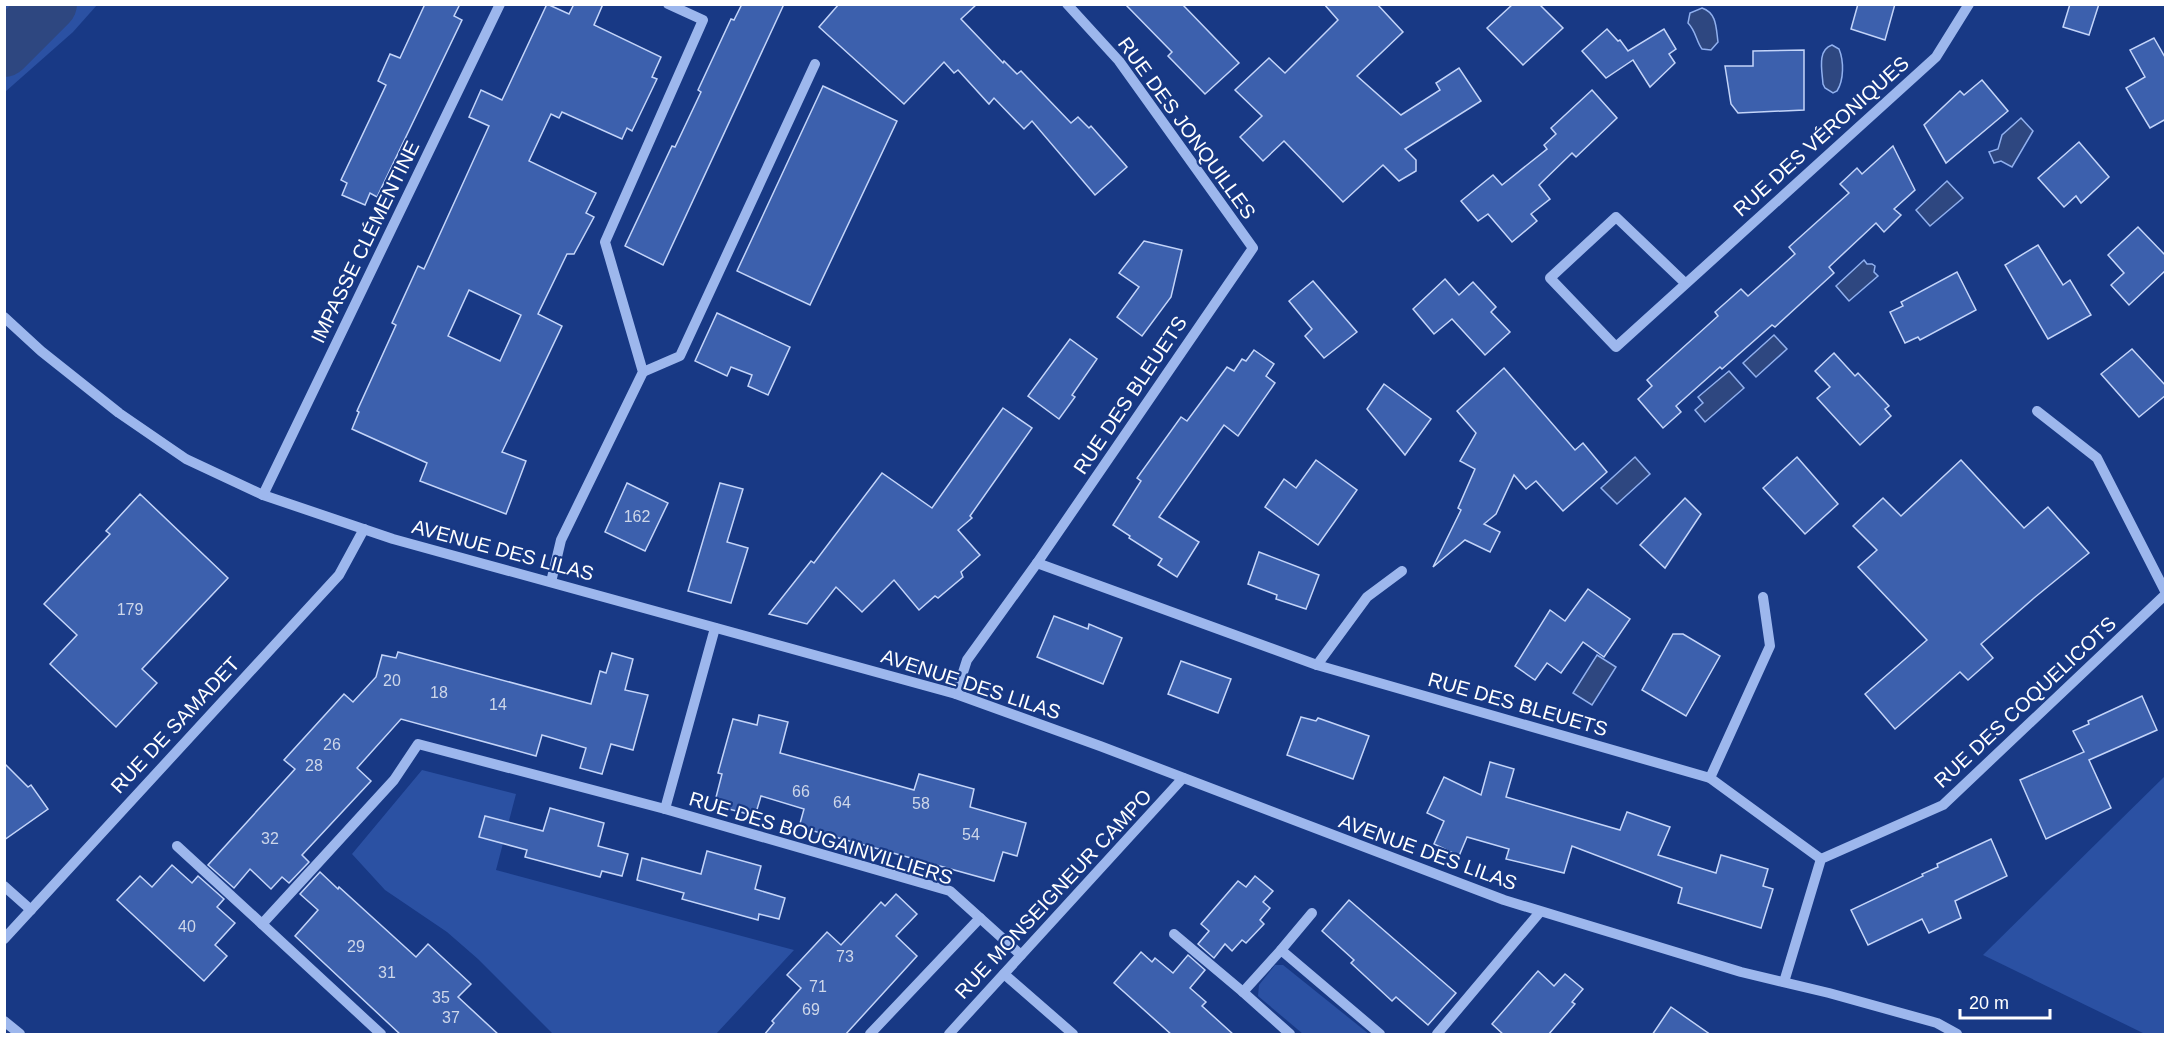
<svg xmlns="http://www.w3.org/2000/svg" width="2170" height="1039" viewBox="0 0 2170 1039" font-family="Helvetica,sans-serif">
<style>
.green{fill:#2b51a3}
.water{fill:#2e4780;stroke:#90b0ef;stroke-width:1.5}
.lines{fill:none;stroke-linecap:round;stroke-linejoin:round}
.river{stroke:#2e4780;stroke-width:54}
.building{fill:#3c60ad;stroke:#c3d4f9;stroke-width:1.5;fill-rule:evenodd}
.minor{stroke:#9db7ed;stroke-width:10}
.labels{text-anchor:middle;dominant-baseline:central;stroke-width:4.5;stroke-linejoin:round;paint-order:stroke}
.number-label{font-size:16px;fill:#ced7ea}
.street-label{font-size:20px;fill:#fff;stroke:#183985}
</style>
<rect width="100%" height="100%" fill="#183985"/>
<!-- green -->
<g class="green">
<path d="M5,4H97V5L73,32L5,92Z"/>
<path d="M422,770L516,794L496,870L794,950L716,1034H553L478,959L447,932L385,890L352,854Z"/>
<path d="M2165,776V1034H2145L1983,955Z"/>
<path d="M1275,965H1283L1369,1034H1303L1258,996L1259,985Z"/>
</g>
<!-- water -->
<g class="water">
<path d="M1702,8C1717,13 1716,28 1718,42L1711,50L1702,49C1696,41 1696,31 1688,23L1690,13Z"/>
<path d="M1832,45L1839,49C1844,61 1844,80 1837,91L1833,93L1825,88L1823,84C1822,70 1817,50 1832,45Z"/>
<path d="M2021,118L2033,131L2012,167L2001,161L1994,163L1989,152L1998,149L2002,135Z"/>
<path d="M1947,181L1963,198L1930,226L1916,210Z"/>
<path d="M1864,260L1867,264H1872L1875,266L1874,272L1878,276L1849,301L1836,286Z"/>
<path d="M1774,335L1787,349L1756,377L1743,363Z"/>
<path d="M1729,371L1744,388L1705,422L1695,410L1703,403L1698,397Z"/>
<path d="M1635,457L1650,474L1617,504L1601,488Z"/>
<path d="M1597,655L1616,667L1592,705L1573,693Z"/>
</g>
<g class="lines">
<!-- river -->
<path class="river" d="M4,50L50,4"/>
</g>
<!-- building -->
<g class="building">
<path d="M425,4H460L454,16L462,20L377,197L370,193L365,205L342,195L347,183L341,180L386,85L378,81L390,54L400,58Z"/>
<path d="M547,4L569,14L574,4H603L594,25L661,57L652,77L657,79L632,131L627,128L622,139L562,112L559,118L551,114L529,161L596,193L586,213L594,217L574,254H567L538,314L562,326L502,452L526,461L506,514L420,481L427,463L352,429L359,412L357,411L396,325L392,323L418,266L424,269L489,126L469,117L481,90L502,100ZM469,290L521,315L500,361L448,336Z"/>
<path d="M742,4H784L663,265L625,246L672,146L675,147L701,92L698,90L731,19L734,20Z"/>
<path d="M839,4H977L961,19L1003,63L1004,61L1017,74L1021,71L1071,123L1078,117L1089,128L1091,126L1127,167L1095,195L1032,121L1024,129L994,98L989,104L958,70L954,73L944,62L904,104L819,27Z"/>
<path d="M1125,4H1182L1239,63L1205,94L1168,56L1172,52Z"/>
<path d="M1324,4H1377L1403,32L1357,76L1401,115L1440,90L1436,83L1459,68L1481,101L1405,149L1416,160V171L1399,181L1383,165L1343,202L1284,141L1263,161L1240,137L1262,116L1235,90L1269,58L1285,73L1338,20Z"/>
<path d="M1513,4H1539L1563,28L1523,65L1487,28Z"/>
<path d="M1858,4H1895L1885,40L1851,29Z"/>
<path d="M2070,4H2099L2089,35L2063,27Z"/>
<path d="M1607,29L1618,41L1620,40L1628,51L1664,29L1676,49L1669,54L1675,63L1650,87L1633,60L1606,78L1582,51Z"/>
<path d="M2154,38L2166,59V119L2150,128L2126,88L2145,77L2130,50Z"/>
<path d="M1804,50V110L1738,113L1731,104L1725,66H1753V51Z"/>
<path d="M1982,80L2008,111L1946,163L1924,125L1960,91L1964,95Z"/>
<path d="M823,86L897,121L810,305L737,271Z"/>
<path d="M1592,90L1617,118L1576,157L1572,153L1539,185L1550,199L1531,214L1537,221L1512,242L1488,214L1478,221L1461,201L1493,175L1502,185L1547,149L1544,145L1556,134L1551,128Z"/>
<path d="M2079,142L2109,177L2081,203L2076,196L2064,207L2038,178Z"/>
<path d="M1893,146L1915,190L1894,209L1901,215L1884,232L1876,223L1829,267L1834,273L1775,327L1772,325L1722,369L1720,367L1676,406L1681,412L1663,428L1638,399L1652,386L1647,380L1718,316L1715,312L1741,289L1748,296L1795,254L1789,247L1849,193L1840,184L1857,168L1862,174Z"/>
<path d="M2138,227L2166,256V270L2129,305L2111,285L2124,273L2108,255Z"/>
<path d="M1144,241L1182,250L1171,297L1142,336L1117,317L1139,287L1119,273Z"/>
<path d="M2038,245L2063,285L2070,280L2091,315L2048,339L2005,265Z"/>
<path d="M1957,272L1976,310L1920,340L1918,337L1905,343L1890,312L1903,306L1901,302Z"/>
<path d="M1445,279L1459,295L1473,282L1496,307L1491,312L1510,332L1485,355L1452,319L1434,334L1413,309Z"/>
<path d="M1313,281L1357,332L1324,358L1305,336L1312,329L1289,301Z"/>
<path d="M717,313L790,347L768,395L748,386L752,375L731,367L727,376L695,361Z"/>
<path d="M1070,339L1097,359L1072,395L1075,397L1059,419L1028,396Z"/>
<path d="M2132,349L2166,386V395L2139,417L2101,374Z"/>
<path d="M1254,350L1274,364L1266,376L1275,383L1238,436L1224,425L1159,517L1199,542L1177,577L1158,565L1162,559L1129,538L1130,536L1113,525L1141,481L1137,478L1181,417L1187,421L1227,367L1234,371L1242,359L1246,361Z"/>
<path d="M1834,353L1855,376L1858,373L1889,406L1885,409L1891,416L1860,445L1817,398L1830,387L1815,371Z"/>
<path d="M1504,368L1575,450L1583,443L1607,472L1563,511L1536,481L1526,489L1514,475L1496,514L1484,524L1500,532L1490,552L1465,540L1433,567L1461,510L1458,508L1475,469L1460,461L1476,433L1457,411Z"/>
<path d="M1384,384L1431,419L1405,455L1367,409Z"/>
<path d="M1003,408L1032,428L970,516L972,518L958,530L980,555L961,572L963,577L938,598L935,596L919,610L894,580L862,612L836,587L807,624L769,614L811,561L814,563L882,473L932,508Z"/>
<path d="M1797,457L1838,504L1805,534L1763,488Z"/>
<path d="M1316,460L1357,490L1318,545L1265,507L1284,479L1296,488Z"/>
<path d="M1961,460L2024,528L2048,507L2089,553L2034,598L1981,644L1993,658L1968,680L1960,672L1895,729L1865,694L1927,640L1858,567L1877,550L1853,526L1883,498L1901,516Z"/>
<path d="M627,483L668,503L645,551L605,532Z"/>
<path d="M720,483L743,489L727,542L748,548L731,603L688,591Z"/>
<path d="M140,494L228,578L142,669L157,683L116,727L50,664L77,635L44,604L110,534L106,531Z"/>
<path d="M1685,498L1701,514L1665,568L1640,545Z"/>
<path d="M1259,552L1319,575L1306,609L1276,599L1277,595L1248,584Z"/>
<path d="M1588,589L1630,619L1604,657L1583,642L1561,673L1547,663L1535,680L1515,666L1550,610L1565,621Z"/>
<path d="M1054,616L1088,629L1089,624L1122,638L1103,684L1037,657Z"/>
<path d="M1673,634H1683L1720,656L1686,716L1642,690Z"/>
<path d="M398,652L591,704L600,671L606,673L612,653L633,659L625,690L648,695L633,750L611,744L602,774L580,768L586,748L542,735L536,756L401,719L357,768L371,781L302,855L309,862L289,883L282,877L271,889L250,869L234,888L208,865L295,769L284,760L344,694L353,702L376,677L382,655L396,658Z"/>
<path d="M1181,661L1231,679L1218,713L1168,694Z"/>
<path d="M2142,696L2157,730L2089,760L2111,808L2046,839L2020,780L2084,752L2073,731L2089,724L2088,721Z"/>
<path d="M759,715L788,722L780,753L914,790L919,774L974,789L970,807L1026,823L1017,856L1003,852L994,881L799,827L804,809L761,796L755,816L714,805L722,774L718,773L733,719L757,725Z"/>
<path d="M1301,717L1316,721L1318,718L1369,736L1353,779L1287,755Z"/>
<path d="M1490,762L1514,769L1506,797L1620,830L1627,812L1670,827L1658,855L1716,873L1721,855L1768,869L1763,886L1773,889L1761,928L1678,903L1682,888L1572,846L1564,873L1506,859L1509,849L1467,837L1459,856L1434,844L1444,821L1427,813L1444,777L1481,795Z"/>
<path d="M4,763L28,787L31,785L48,809L4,840Z"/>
<path d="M550,808L604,823L598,846L628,854L622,876L602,871L600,877L525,857L527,850L479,837L485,816L543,831Z"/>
<path d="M1991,839L2007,876L1955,901L1961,918L1929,933L1922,919L1868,945L1851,910L1923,876L1922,874L1938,867L1937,864Z"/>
<path d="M707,851L761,866L755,889L785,898L779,919L759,914L758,920L682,899L684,893L637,880L642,858L701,874Z"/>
<path d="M172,865L192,883L198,876L224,899L217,907L235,923L215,945L227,956L204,981L117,900L140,876L152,887Z"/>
<path d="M320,872L338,889L339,887L416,957L428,944L471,984L458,997L499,1035H401L295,936L318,910L300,894Z"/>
<path d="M1255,876L1273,891L1263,902L1270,908L1260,920L1264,924L1246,943L1242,940L1232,951L1225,944L1214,958L1198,944L1209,931L1201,924L1238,881L1246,887Z"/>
<path d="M896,894L917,914L896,936L917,956L845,1035H764L774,1023L772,1021L801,988L787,975L827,932L841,945L881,902L885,906Z"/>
<path d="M1349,900L1456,993L1428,1025L1396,997L1392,1001L1351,963L1354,960L1322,931Z"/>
<path d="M1141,952L1152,962L1155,958L1173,973L1188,955L1205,970L1190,988L1206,1002L1202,1006L1234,1035H1172L1114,983Z"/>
<path d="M1538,971L1554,986L1565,974L1583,989L1572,1002L1575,1004L1548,1035H1504L1492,1024Z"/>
<path d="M1671,1007L1711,1035H1652Z"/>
</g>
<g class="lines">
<!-- minor -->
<g class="minor">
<path d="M1067,4L1119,61L1253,248L1037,563L1317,665L1710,778L1821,859"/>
<path d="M1685,283L1616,217L1550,278L1616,347L1936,57L1969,4"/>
<path d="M4,317L41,351L119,413L186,459L263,495L393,539L956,694L1100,746L1504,900L1741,972L1829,993L1937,1023L1957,1034"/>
<path d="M643,372L680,356L815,64"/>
<path d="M2037,411L2097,458L2166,593"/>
<path d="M263,495L500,4"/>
<path d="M551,582L561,540L643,372L605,242L703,20L668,4"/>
<path d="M1317,665L1367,597L1402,571"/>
<path d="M956,694L967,660L1037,563"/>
<path d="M1710,778L1770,646L1763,597"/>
<path d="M665,809L715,628"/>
<path d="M177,846L262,924"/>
<path d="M4,886L31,910"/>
<path d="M980,918L1021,955"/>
<path d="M1174,934L1243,992"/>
<path d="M4,939L339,575L364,529"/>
<path d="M1281,950L1312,913"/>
<path d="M1004,974L1073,1034"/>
<path d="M1784,982L1821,859L1943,805L2166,594"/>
<path d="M4,1021L20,1034"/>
<path d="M381,1034L262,924L394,780L418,744L665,809L950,891L980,918L870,1034"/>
<path d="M949,1034L1183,778"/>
<path d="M1290,1034L1243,992L1281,950L1380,1034"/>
<path d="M1437,1034L1540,912"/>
</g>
</g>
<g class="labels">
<!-- number labels -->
<g class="number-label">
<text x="637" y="516">162</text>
<text x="130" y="609">179</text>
<text x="392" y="680">20</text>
<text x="439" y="692">18</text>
<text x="498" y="704">14</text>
<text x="332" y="744">26</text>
<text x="314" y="765">28</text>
<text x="801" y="791">66</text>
<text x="842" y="802">64</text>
<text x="921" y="803">58</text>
<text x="971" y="834">54</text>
<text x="270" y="838">32</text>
<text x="187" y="926">40</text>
<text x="356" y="946">29</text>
<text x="845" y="956">73</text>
<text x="387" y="972">31</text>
<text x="818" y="986">71</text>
<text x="441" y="997">35</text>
<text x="811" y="1009">69</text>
<text x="451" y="1017">37</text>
</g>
<!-- street labels -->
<g class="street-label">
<text transform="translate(1187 128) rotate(54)">RUE DES JONQUILLES</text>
<text transform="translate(1821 136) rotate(-42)">RUE DES VÉRONIQUES</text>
<text transform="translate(365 242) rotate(-64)">IMPASSE CLÉMENTINE</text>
<text transform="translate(1130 395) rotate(-56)">RUE DES BLEUETS</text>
<text transform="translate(503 550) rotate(15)">AVENUE DES LILAS</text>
<text transform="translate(971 684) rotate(18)">AVENUE DES LILAS</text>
<text transform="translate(2025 702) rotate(-43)">RUE DES COQUELICOTS</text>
<text transform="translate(1518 704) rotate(16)">RUE DES BLEUETS</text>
<text transform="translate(175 725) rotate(-47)">RUE DE SAMADET</text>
<text transform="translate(821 838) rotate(17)">RUE DES BOUGAINVILLIERS</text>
<text transform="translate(1428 852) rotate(20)">AVENUE DES LILAS</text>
<text transform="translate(1053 894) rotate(-47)">RUE MONSEIGNEUR CAMPO</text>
</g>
</g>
<!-- border -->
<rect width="2170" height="1039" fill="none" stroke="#ffffff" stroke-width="12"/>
<!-- scale -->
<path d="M1960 1009v9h90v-9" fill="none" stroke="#ffffff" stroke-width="3"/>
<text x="1969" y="1009" font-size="18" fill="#ffffff" stroke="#183985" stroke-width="4.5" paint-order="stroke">20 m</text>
</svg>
